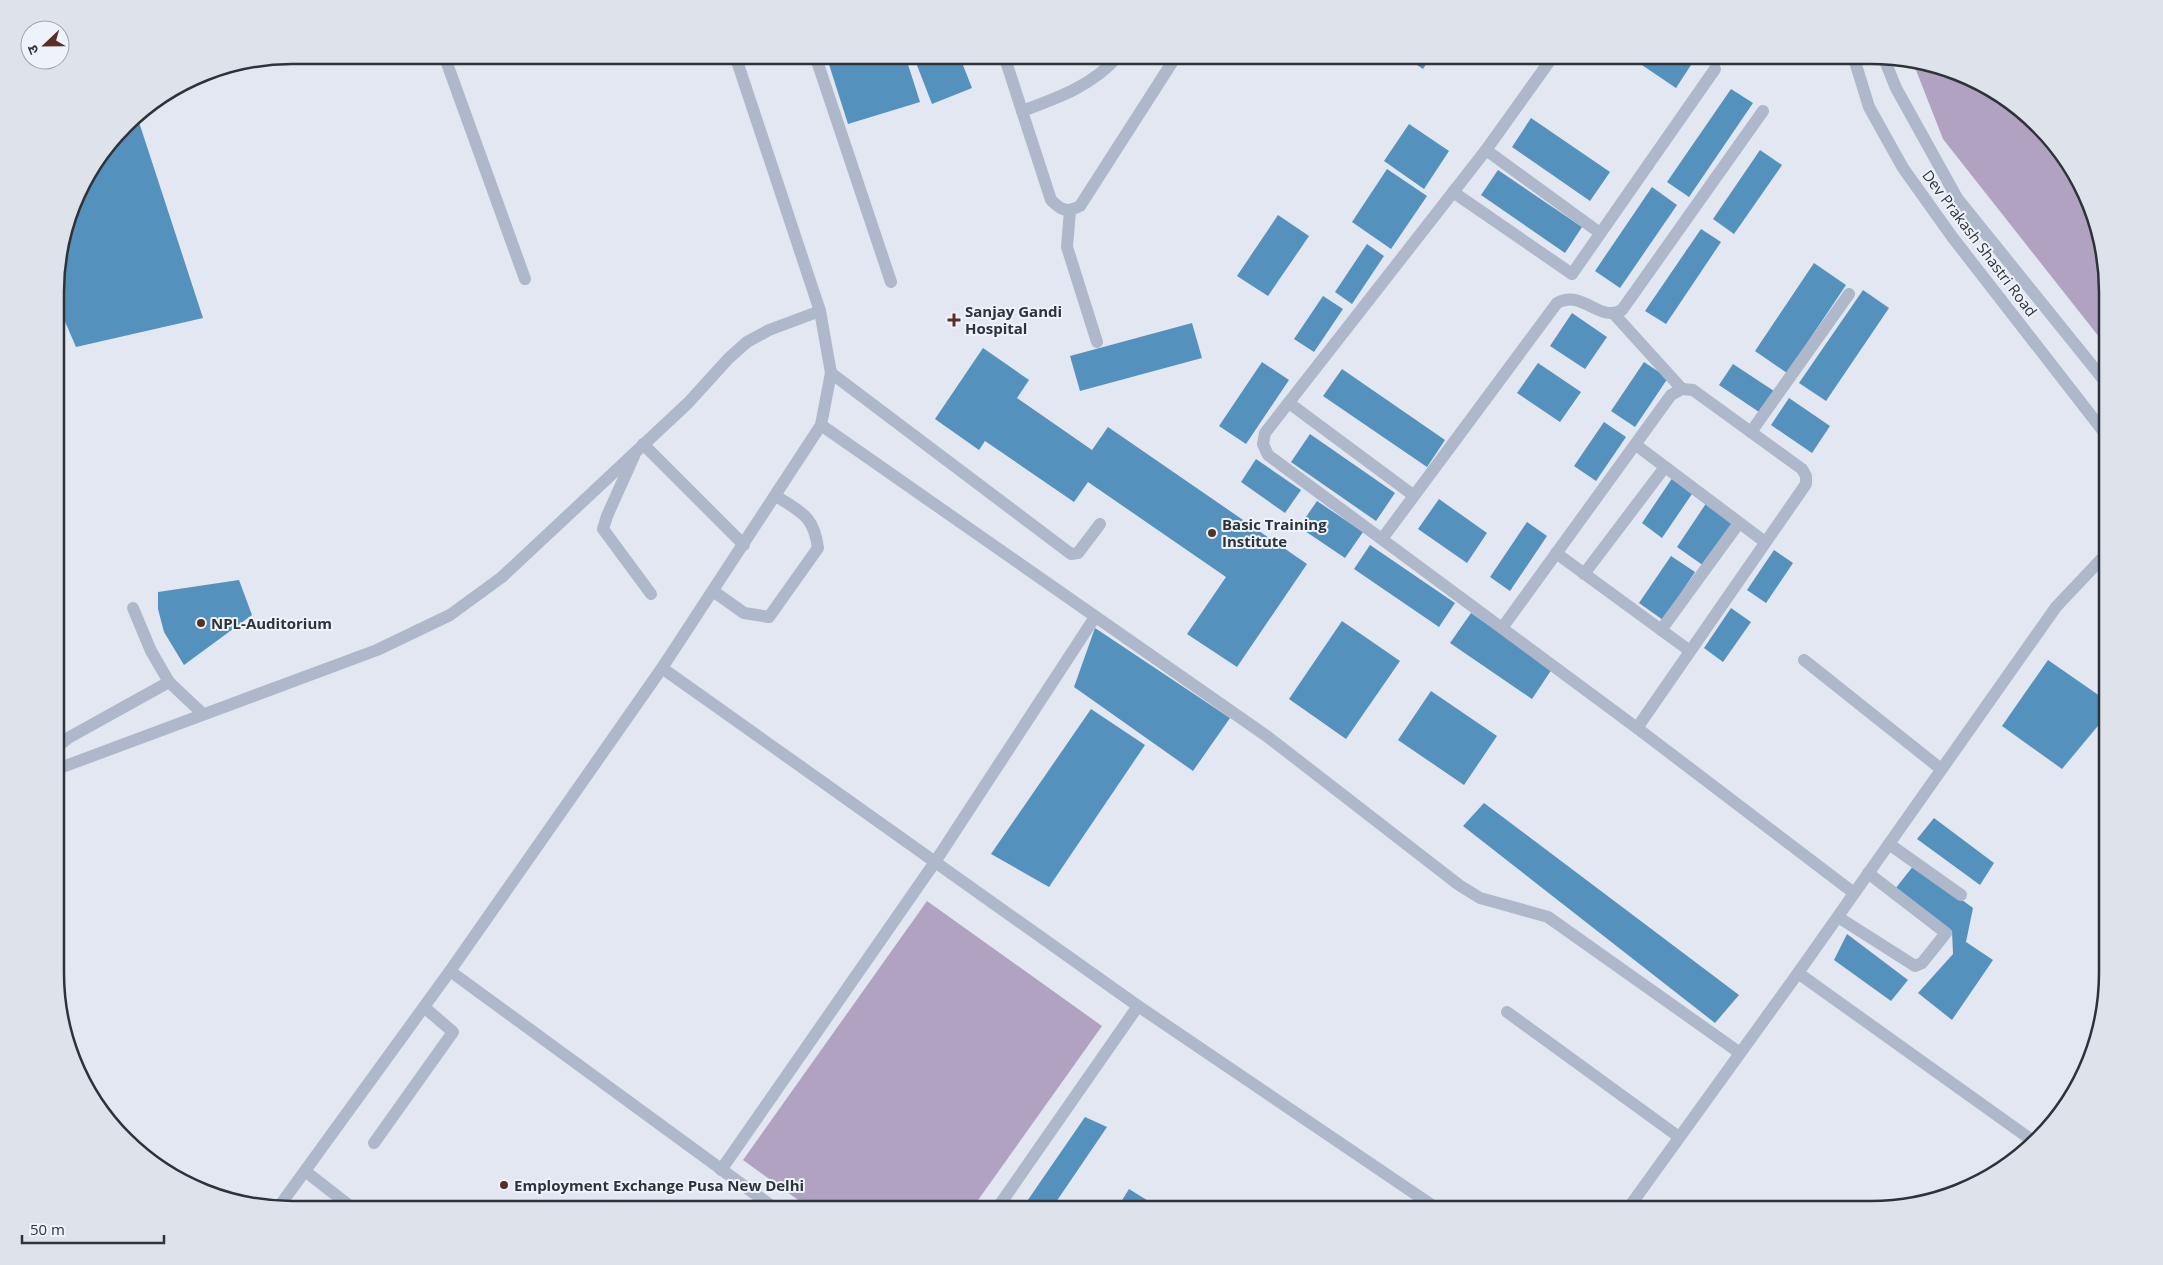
<svg xmlns="http://www.w3.org/2000/svg" width="2163" height="1265" viewBox="0 0 2163 1265" font-family="'Open Sans','Noto Sans Devanagari',sans-serif">
<style>
.green{fill:#b2a2c1}
.building{fill:#5591bd}
.lines{fill:none;stroke-linecap:round;stroke-linejoin:round}
.minor{stroke:#aeb8ca;stroke-width:12}
.poi-dot{fill:#583124;stroke:#eef2fa;stroke-width:2}
.labels{text-anchor:middle;dominant-baseline:central;stroke-width:4;stroke-linejoin:round;paint-order:stroke}
.street-label{font-size:15px;fill:#2c3339;stroke:#eef2fa}
.poi-label{font-size:15px;font-weight:bold;fill:#2c3339;stroke:#eef2fa;text-anchor:start}
.rim{fill:none;stroke:#2c3339;stroke-width:2.5}
</style>
<rect width="100%" height="100%" fill="#e2e7f2"/>
<!-- green -->
<g class="green">
<path d="M1912,60L1933,63L1990,87L2039,124L2076,173L2107,276V347L1943,139Z"/>
<path d="M927,901L1102,1026L971,1210H812L743,1160Z"/>
</g>
<!-- building -->
<g class="building">
<path d="M826,55H905L920,102L848,124Z"/>
<path d="M913,55H959L972,88L932,104Z"/>
<path d="M1402,55H1432L1423,69Z"/>
<path d="M1516,55H1534L1528,63Z"/>
<path d="M1627,55H1677L1691,65L1676,88Z"/>
<path d="M1731,89L1753,103L1689,197L1667,182Z"/>
<path d="M136,113L203,318L76,347L57,303V261L79,187Z"/>
<path d="M1531,118L1610,172L1590,201L1512,147Z"/>
<path d="M1409,124L1449,151L1424,189L1384,161Z"/>
<path d="M1760,150L1782,165L1734,234L1713,219Z"/>
<path d="M1387,169L1427,196L1391,249L1352,222Z"/>
<path d="M1498,170L1582,227L1565,253L1481,195Z"/>
<path d="M1652,187L1677,205L1620,288L1595,271Z"/>
<path d="M1278,215L1309,236L1268,296L1237,276Z"/>
<path d="M1701,229L1721,242L1666,324L1645,311Z"/>
<path d="M1367,244L1384,256L1352,304L1335,292Z"/>
<path d="M1814,263L1846,285L1787,373L1755,351Z"/>
<path d="M1863,290L1889,308L1826,401L1799,383Z"/>
<path d="M1323,296L1343,309L1314,352L1294,339Z"/>
<path d="M1572,313L1607,337L1585,369L1550,346Z"/>
<path d="M1192,323L1202,358L1080,391L1070,356Z"/>
<path d="M983,348L1029,380L1017,398L1092,450L1108,427L1307,564L1237,667L1187,634L1226,577L1088,482L1074,502L985,441L979,450L935,419Z"/>
<path d="M1262,362L1289,380L1246,444L1219,426Z"/>
<path d="M1644,362L1668,378L1635,427L1611,411Z"/>
<path d="M1538,363L1581,392L1560,422L1517,393Z"/>
<path d="M1733,364L1774,391L1759,412L1719,385Z"/>
<path d="M1342,369L1445,440L1427,467L1323,396Z"/>
<path d="M1789,398L1830,426L1812,453L1771,425Z"/>
<path d="M1604,422L1626,437L1596,481L1574,466Z"/>
<path d="M1310,434L1395,493L1376,521L1291,462Z"/>
<path d="M1256,459L1301,490L1285,513L1241,482Z"/>
<path d="M1673,477L1694,491L1662,538L1642,523Z"/>
<path d="M1439,499L1487,533L1467,563L1418,529Z"/>
<path d="M1317,501L1363,532L1345,558L1299,527Z"/>
<path d="M1707,502L1734,522L1704,566L1677,547Z"/>
<path d="M1527,522L1547,536L1510,591L1490,577Z"/>
<path d="M1370,545L1455,603L1439,627L1354,569Z"/>
<path d="M1774,550L1793,563L1766,603L1747,590Z"/>
<path d="M1671,556L1695,572L1663,620L1639,603Z"/>
<path d="M239,580L252,615L184,665L164,632L158,609V592Z"/>
<path d="M1731,608L1751,622L1723,662L1704,648Z"/>
<path d="M1471,613L1552,669L1532,699L1450,643Z"/>
<path d="M1342,621L1400,661L1346,739L1289,699Z"/>
<path d="M1095,628L1230,718L1193,771L1074,687Z"/>
<path d="M2048,660L2107,701V715L2062,769L2002,726Z"/>
<path d="M1431,691L1497,736L1464,785L1398,740Z"/>
<path d="M1091,709L1145,745L1049,887L991,854Z"/>
<path d="M1484,803L1739,995L1715,1023L1463,826Z"/>
<path d="M1934,818L1994,863L1980,885L1917,839Z"/>
<path d="M1914,865L1973,908L1966,942L1993,960L1952,1020L1918,993L1953,954L1952,931L1895,889Z"/>
<path d="M1847,934L1908,980L1891,1001L1834,960Z"/>
<path d="M1085,1117L1107,1127L1054,1205L1061,1210H1021Z"/>
<path d="M1129,1189L1163,1210H1116Z"/>
</g>
<g class="lines">
<!-- minor -->
<g class="minor">
<path d="M444,55L525,279"/>
<path d="M815,55L891,282"/>
<path d="M1004,55L1022,111C1058,98 1094,85 1119,55"/>
<path d="M1554,55L1486,150L1265,433L1263,444L1268,455L1637,728L1854,893"/>
<path d="M1853,55L1869,107L1903,168L1953,238L2107,436"/>
<path d="M1883,56L1896,88L1957,198L2107,384"/>
<path d="M1022,111L1051,200C1061,210 1066,213 1080,206L1173,61"/>
<path d="M1486,150L1600,233"/>
<path d="M1453,192L1572,274L1715,69"/>
<path d="M1070,211L1067,247L1097,342"/>
<path d="M1614,314L1682,389"/>
<path d="M831,373L1071,554L1078,553L1100,524"/>
<path d="M1289,403L1413,495"/>
<path d="M821,425L1268,737L1459,885L1480,898L1548,917L1740,1053"/>
<path d="M1751,432L1849,294"/>
<path d="M643,444L744,545"/>
<path d="M1636,445L1765,542"/>
<path d="M634,456L607,516L603,529L651,594"/>
<path d="M1382,539L1557,303C1584,289 1598,323 1622,310L1763,111"/>
<path d="M1556,553L1690,651"/>
<path d="M1584,574L1665,467"/>
<path d="M713,591L744,613L769,617L818,548C814,516 801,512 776,496"/>
<path d="M133,608L151,651L169,682L203,714"/>
<path d="M1502,628L1671,395L1682,389L1693,390L1802,469L1806,476V484L1637,728"/>
<path d="M1661,630L1739,523"/>
<path d="M1804,660L1941,769"/>
<path d="M662,668L1138,1006L1439,1210"/>
<path d="M57,747L68,738L169,682"/>
<path d="M57,769L377,650L450,615L502,577L688,403L729,358L747,342L769,330L820,311"/>
<path d="M1889,844L1961,895"/>
<path d="M1838,917L1915,966L1922,963L1946,933L1868,873"/>
<path d="M450,971L777,1210"/>
<path d="M1798,973L2036,1143"/>
<path d="M1507,1012L1679,1137"/>
<path d="M374,1143L453,1032L424,1007"/>
<path d="M721,1170L935,862L1095,617"/>
<path d="M305,1171L355,1210"/>
<path d="M278,1208L450,971L662,668L821,425L831,373L820,311L735,55"/>
<path d="M996,1210L1138,1006"/>
<path d="M1627,1210L1798,973L2056,607L2107,553"/>
</g>
</g>
<!-- markers -->
<g class="poi-dot">
<path d="M951.5 312.5h5v5h5v5h-5v5h-5v-5h-5v-5h5z"/>
<circle cx="1212" cy="533" r="5"/>
<circle cx="201" cy="623" r="5"/>
<circle cx="504" cy="1185" r="5"/>
</g>
<g class="labels">
<!-- street labels -->
<g class="street-label">
<text transform="translate(1980 243) rotate(53)">Dev Prakash Shastri Road</text>
</g>
<!-- poi labels -->
<g class="poi-label">
<text x="965" y="311">Sanjay Gandi<tspan x="965" dy="17">Hospital</tspan></text>
<text x="1222" y="524">Basic Training<tspan x="1222" dy="17">Institute</tspan></text>
<text x="211" y="623">NPL-Auditorium</text>
<text x="514" y="1185">Employment Exchange Pusa New Delhi</text>
</g>
</g>
<!-- crop -->
<path d="M0 0H2163V1265H0ZM292 64H1871A228 228 0 0 1 2099 292V973A228 228 0 0 1 1871 1201H292A228 228 0 0 1 64 973V292A228 228 0 0 1 292 64Z" fill="#dee3eb" fill-rule="evenodd"/>
<path class="rim" d="M292 64H1871A228 228 0 0 1 2099 292V973A228 228 0 0 1 1871 1201H292A228 228 0 0 1 64 973V292A228 228 0 0 1 292 64Z"/>
<!-- north arrow -->
<g transform="translate(45 45) rotate(248)"><circle r="24" fill="#eef2fa" stroke="#a0a6ad"/>
<path d="M0-4L9 19L0 12L-9 19Z" fill="#583124"/>
<text y="-8" font-size="14" font-weight="bold" text-anchor="middle" fill="#2c3339">उ</text>
</g>
<!-- scale -->
<path d="M22 1235v8h142v-8" fill="none" stroke="#2c3339" stroke-width="2.5"/>
<text x="30" y="1235" font-size="15" fill="#2c3339" stroke="#eef2fa" stroke-width="4" paint-order="stroke">50 m</text>
</svg>
